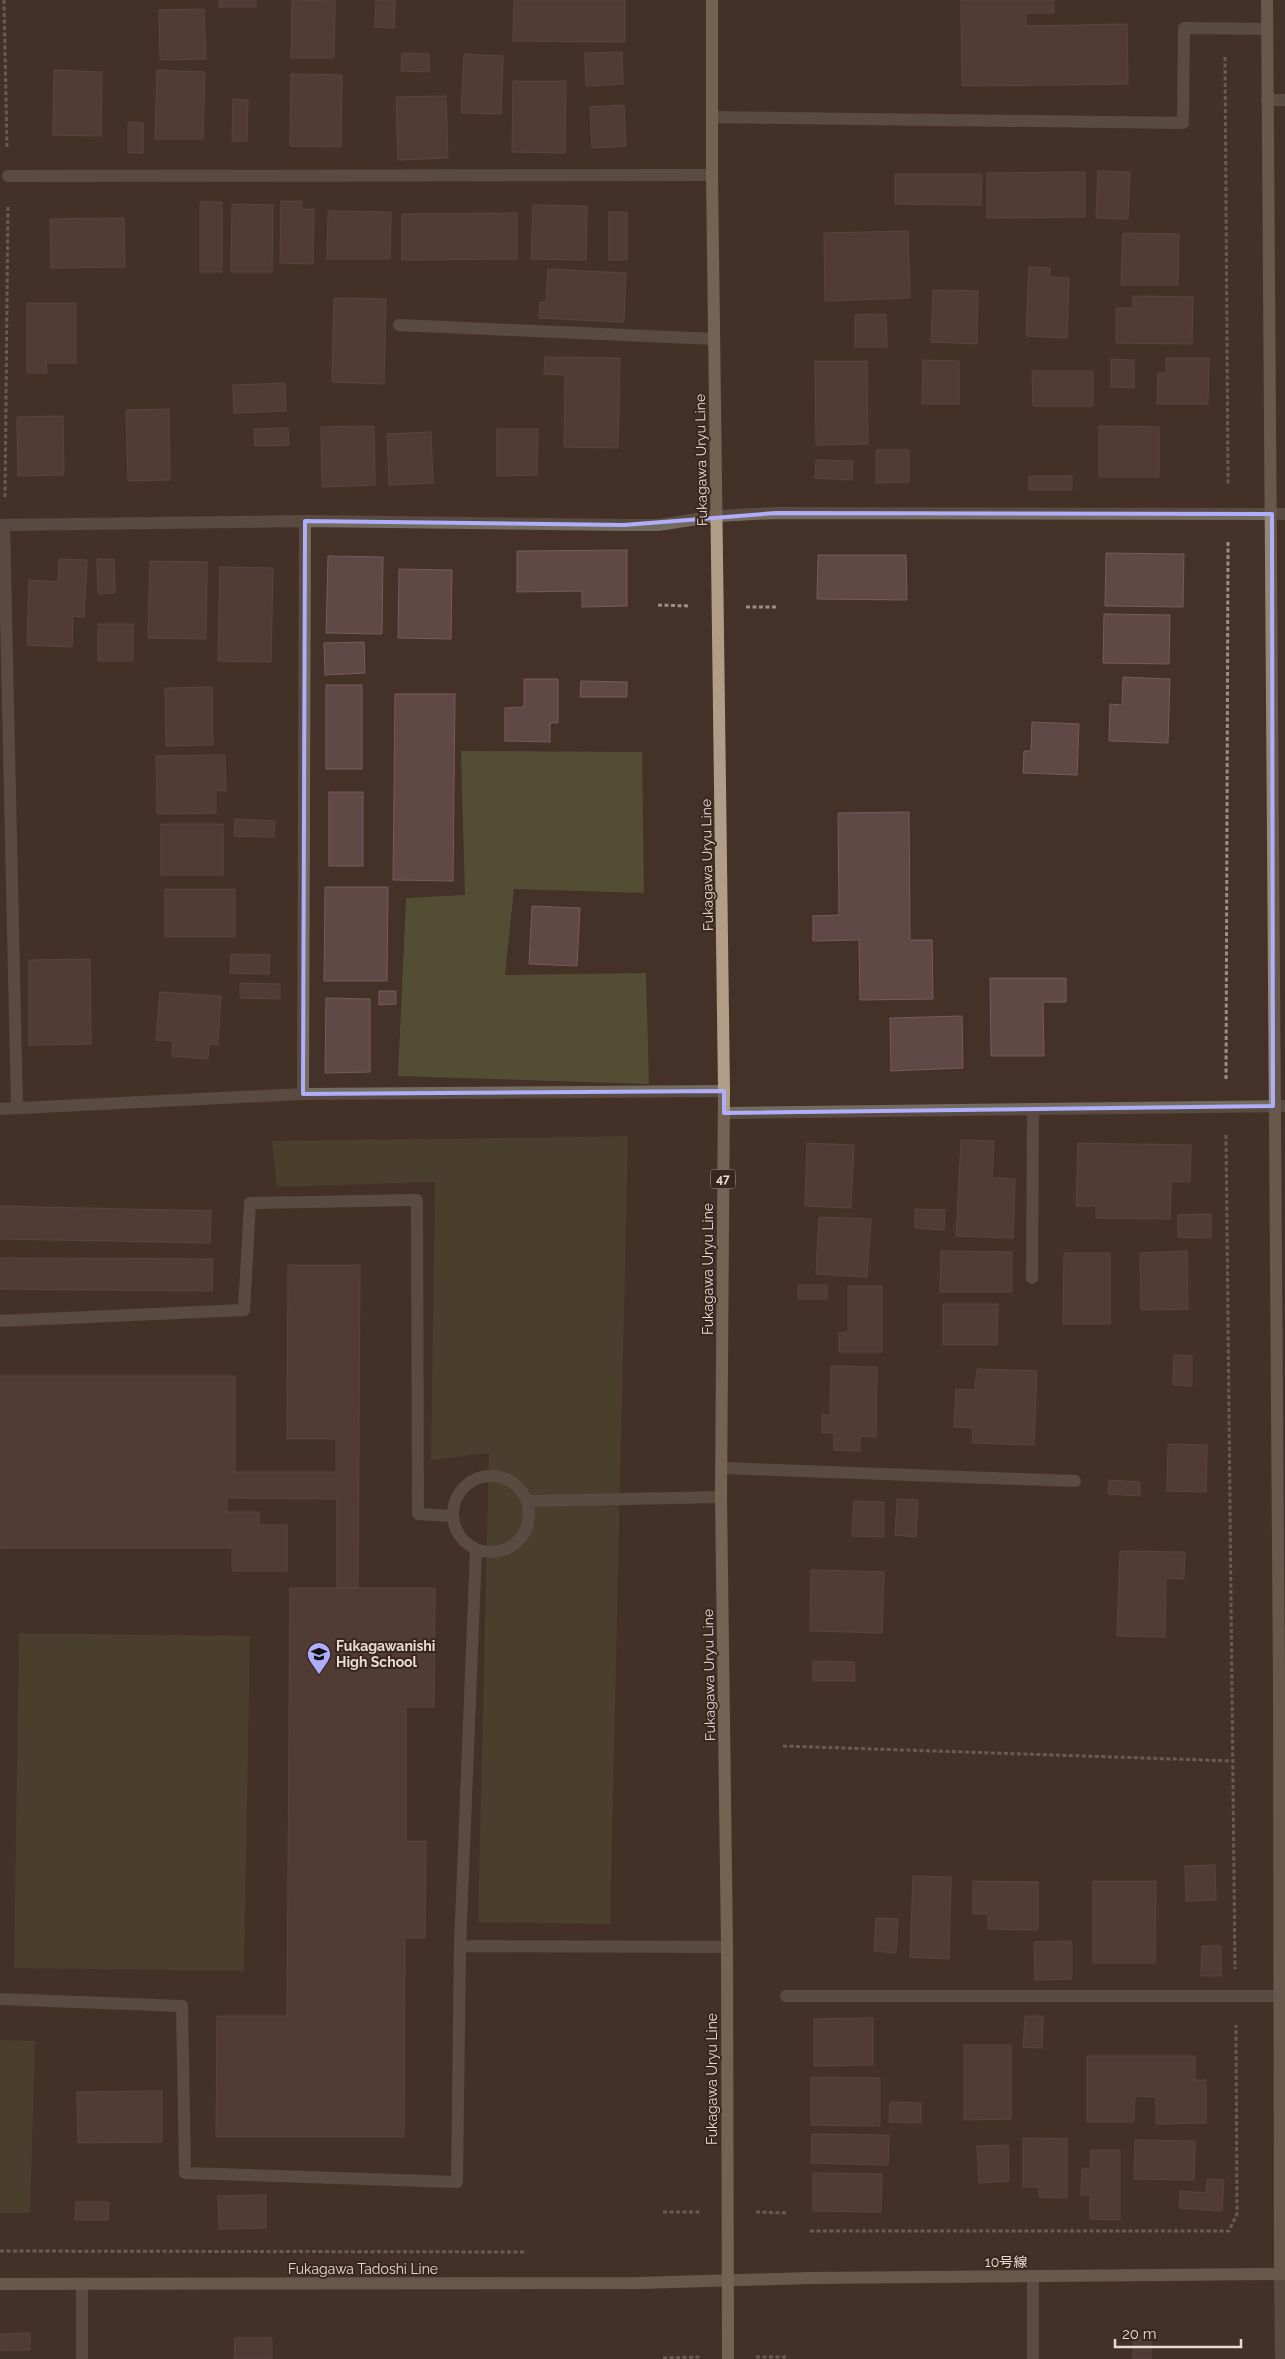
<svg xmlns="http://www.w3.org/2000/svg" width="1285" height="2359" font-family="Raleway,'Noto Sans JP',sans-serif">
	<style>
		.green { fill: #534e33 }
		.building { fill: #5f4846; stroke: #745c5a }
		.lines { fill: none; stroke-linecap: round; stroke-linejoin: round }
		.path { stroke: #9c8d85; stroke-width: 3; stroke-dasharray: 4 2.5; stroke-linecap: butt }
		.lane { stroke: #746b60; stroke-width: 12 }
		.street { stroke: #746b60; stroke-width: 12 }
		.secondary { stroke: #968876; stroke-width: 12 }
		.primary { stroke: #b09e87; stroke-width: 12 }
		.marked { fill: none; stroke: #aeaefa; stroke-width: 4; stroke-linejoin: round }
		.labels { text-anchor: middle; stroke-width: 4; stroke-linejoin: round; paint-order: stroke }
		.shield { fill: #39271e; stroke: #b3a59d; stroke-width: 1 }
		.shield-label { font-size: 12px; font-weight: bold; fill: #e7dbd4 }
		.street-label { font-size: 14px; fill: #e7dbd4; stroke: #39271e }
		.poi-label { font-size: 14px; font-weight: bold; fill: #e7dbd4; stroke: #39271e; text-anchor: start }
	</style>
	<rect width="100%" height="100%" fill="#443128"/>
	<path class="green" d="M 461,751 L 642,752 L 644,893 L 514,889 L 505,975 L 646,973 L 649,1084 L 398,1076 L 406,898 L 465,895 Z
		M 628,1136 L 610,1924 L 478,1922 L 489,1453 L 431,1460 L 435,1182 L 277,1187 L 272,1141 Z
		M 19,1633 L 250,1636 L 244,1971 L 14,1968 Z
		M 0,2040 L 35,2041 L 30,2213 L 0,2213 Z"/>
	<path class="building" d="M 219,0 L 256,0 L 256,7 L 219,7 Z
		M 292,0 L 335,1 L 334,58 L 291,58 Z
		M 376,0 L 395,0 L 394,28 L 375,27 Z
		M 514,0 L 625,0 L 625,42 L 513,41 Z
		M 961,0 L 1054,0 L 1054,13 L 1026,13 L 1026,26 L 1127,24 L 1128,84 L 962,86 Z
		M 204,9 L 206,59 L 160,60 L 159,10 Z
		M 622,52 L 623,84 L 586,86 L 585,53 Z
		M 402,53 L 429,54 L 429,72 L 401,71 Z
		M 464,54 L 503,56 L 501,114 L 461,113 Z
		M 54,70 L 102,72 L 101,136 L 53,135 Z
		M 157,70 L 205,72 L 203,139 L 155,139 Z
		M 291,74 L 342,75 L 341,147 L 290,146 Z
		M 513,81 L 566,81 L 565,153 L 512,152 Z
		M 446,96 L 448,158 L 398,160 L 396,97 Z
		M 233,99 L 248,100 L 247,141 L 232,141 Z
		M 624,105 L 626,146 L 592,148 L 590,107 Z
		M 128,122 L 143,123 L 143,153 L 128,153 Z
		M 1098,171 L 1130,172 L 1128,219 L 1096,218 Z
		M 1085,172 L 1085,217 L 987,218 L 987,173 Z
		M 895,174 L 982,174 L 981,205 L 895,204 Z
		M 281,201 L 302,201 L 302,209 L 314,209 L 313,264 L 280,263 Z
		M 200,202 L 222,202 L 222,272 L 200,272 Z
		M 232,204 L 273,205 L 272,272 L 231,272 Z
		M 533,205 L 587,206 L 586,260 L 531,259 Z
		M 328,211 L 391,212 L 390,259 L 327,259 Z
		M 609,212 L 627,212 L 627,260 L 609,260 Z
		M 517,213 L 517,259 L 402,260 L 402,214 Z
		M 124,218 L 125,267 L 51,268 L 50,219 Z
		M 908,231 L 910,298 L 825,301 L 824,233 Z
		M 1123,233 L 1179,234 L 1178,285 L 1121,285 Z
		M 1029,267 L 1050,268 L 1050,277 L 1069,278 L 1067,338 L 1026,336 Z
		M 548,269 L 626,273 L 624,322 L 539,318 L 540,302 L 546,302 Z
		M 933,290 L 978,291 L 977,344 L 931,342 Z
		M 1133,296 L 1193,297 L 1192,344 L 1116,343 L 1116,308 L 1133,308 Z
		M 334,298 L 386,299 L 384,384 L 332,382 Z
		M 27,303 L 76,303 L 76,363 L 46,363 L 47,373 L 27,373 Z
		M 886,314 L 887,347 L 855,347 L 855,315 Z
		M 545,357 L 620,358 L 618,448 L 564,447 L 565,375 L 544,374 Z
		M 1166,358 L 1209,358 L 1208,404 L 1157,404 L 1158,373 L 1166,373 Z
		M 1111,359 L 1134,360 L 1134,388 L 1111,387 Z
		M 923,360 L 959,361 L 959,404 L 922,404 Z
		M 815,361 L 867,361 L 868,444 L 816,445 Z
		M 1032,371 L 1093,371 L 1093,406 L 1033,406 Z
		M 285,383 L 286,411 L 234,413 L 233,385 Z
		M 169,409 L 170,480 L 128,481 L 126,410 Z
		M 63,416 L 64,475 L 18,476 L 17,417 Z
		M 374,426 L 375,485 L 322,487 L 321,427 Z
		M 1099,426 L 1159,427 L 1159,477 L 1099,477 Z
		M 288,428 L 289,445 L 255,446 L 254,429 Z
		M 497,429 L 538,429 L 537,475 L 497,476 Z
		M 431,432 L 433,483 L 389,485 L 387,434 Z
		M 876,450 L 909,450 L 909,482 L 876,483 Z
		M 816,460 L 853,461 L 852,480 L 815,478 Z
		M 1029,476 L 1072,476 L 1072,490 L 1029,490 Z
		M 627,550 L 627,606 L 582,607 L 582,591 L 517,592 L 517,551 Z
		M 1106,553 L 1184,554 L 1183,607 L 1105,606 Z
		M 818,555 L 906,555 L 907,600 L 817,599 Z
		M 328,556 L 383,557 L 382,634 L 326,633 Z
		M 59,559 L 87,560 L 84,617 L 73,616 L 72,647 L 27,645 L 29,580 L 58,582 Z
		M 97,559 L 114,559 L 115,593 L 98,594 Z
		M 150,561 L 207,562 L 206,639 L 148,638 Z
		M 220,567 L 273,568 L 271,662 L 218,661 Z
		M 399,569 L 452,570 L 451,639 L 398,638 Z
		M 1104,614 L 1170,615 L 1169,664 L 1103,663 Z
		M 98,624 L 133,624 L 133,661 L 98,661 Z
		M 364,642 L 365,673 L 325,675 L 324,643 Z
		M 1123,677 L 1170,679 L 1168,743 L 1109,741 L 1110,704 L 1122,705 Z
		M 524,679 L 558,679 L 558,723 L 550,723 L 550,742 L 505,741 L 505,708 L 524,707 Z
		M 581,681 L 627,682 L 627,697 L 580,697 Z
		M 326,685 L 362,685 L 362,769 L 326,769 Z
		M 212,687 L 213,745 L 166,746 L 165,688 Z
		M 395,694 L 455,694 L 453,881 L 393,880 Z
		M 1032,722 L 1079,724 L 1077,775 L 1023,773 L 1024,751 L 1031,751 Z
		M 225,755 L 226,791 L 216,790 L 216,813 L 157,814 L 156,756 Z
		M 329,792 L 363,792 L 363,866 L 329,866 Z
		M 909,812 L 910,940 L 932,940 L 933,999 L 860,1000 L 859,940 L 813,941 L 813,916 L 839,915 L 838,813 Z
		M 235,819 L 275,821 L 274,837 L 234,836 Z
		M 161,824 L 223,824 L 223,875 L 161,875 Z
		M 325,887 L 388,887 L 387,981 L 324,981 Z
		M 165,889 L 235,889 L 235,937 L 165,937 Z
		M 532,906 L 580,908 L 577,966 L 529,964 Z
		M 231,954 L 270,955 L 269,974 L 230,973 Z
		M 90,959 L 91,1044 L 29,1045 L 29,960 Z
		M 990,978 L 1066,978 L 1066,1002 L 1043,1002 L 1044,1056 L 991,1056 Z
		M 240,983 L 280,984 L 280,999 L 240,998 Z
		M 379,991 L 396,991 L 396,1004 L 379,1005 Z
		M 160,992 L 221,996 L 218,1045 L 209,1044 L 208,1059 L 172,1056 L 173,1041 L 156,1040 Z
		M 326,998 L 370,999 L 370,1072 L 325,1073 Z
		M 962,1016 L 963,1068 L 891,1071 L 890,1018 Z
		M 961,1140 L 994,1141 L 992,1178 L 1015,1179 L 1013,1238 L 956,1236 Z
		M 807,1143 L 854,1145 L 851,1208 L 805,1206 Z
		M 1078,1143 L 1191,1145 L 1190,1182 L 1171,1181 L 1170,1219 L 1096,1218 L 1096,1206 L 1076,1206 Z
		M 0,1206 L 211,1211 L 210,1243 L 0,1239 Z
		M 915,1209 L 945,1210 L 944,1230 L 915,1228 Z
		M 1211,1214 L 1211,1238 L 1178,1237 L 1178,1215 Z
		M 819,1217 L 871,1219 L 867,1277 L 816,1274 Z
		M 941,1251 L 1012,1252 L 1012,1292 L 940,1292 Z
		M 1187,1251 L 1188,1309 L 1141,1310 L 1140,1253 Z
		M 1064,1253 L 1110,1253 L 1110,1324 L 1063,1324 Z
		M 0,1258 L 213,1259 L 212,1291 L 0,1289 Z
		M 288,1265 L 360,1265 L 358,1588 L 337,1588 L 337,1499 L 227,1498 L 227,1512 L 259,1512 L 259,1525 L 287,1525 L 287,1571 L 232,1571 L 232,1548 L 0,1548 L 0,1376 L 235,1376 L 235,1472 L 336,1472 L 336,1439 L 287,1439 Z
		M 798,1285 L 827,1285 L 827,1299 L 798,1299 Z
		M 848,1286 L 882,1286 L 882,1352 L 839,1352 L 839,1333 L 848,1332 Z
		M 943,1304 L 998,1304 L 997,1345 L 943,1345 Z
		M 1174,1355 L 1192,1356 L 1192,1386 L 1173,1385 Z
		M 831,1366 L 877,1367 L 876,1437 L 860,1436 L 860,1451 L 834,1450 L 834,1433 L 822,1433 L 822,1414 L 830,1415 Z
		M 977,1369 L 1037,1371 L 1034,1445 L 972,1443 L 973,1428 L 954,1427 L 956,1389 L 975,1390 Z
		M 1168,1444 L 1207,1445 L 1206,1492 L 1167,1491 Z
		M 1109,1480 L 1140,1482 L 1140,1496 L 1108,1494 Z
		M 897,1499 L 918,1500 L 916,1537 L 895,1535 Z
		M 854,1501 L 884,1502 L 884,1537 L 852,1536 Z
		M 1120,1551 L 1185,1552 L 1184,1579 L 1166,1578 L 1165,1637 L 1117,1636 Z
		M 811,1570 L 884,1572 L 882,1633 L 810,1631 Z
		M 290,1588 L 435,1588 L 434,1707 L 406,1707 L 406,1841 L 426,1841 L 425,1938 L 405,1938 L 404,2137 L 216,2137 L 217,2016 L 287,2016 Z
		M 813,1661 L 854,1662 L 855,1681 L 813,1681 Z
		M 1215,1865 L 1216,1900 L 1186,1901 L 1185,1866 Z
		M 913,1876 L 951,1877 L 949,1959 L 910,1957 Z
		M 973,1881 L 1038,1882 L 1038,1930 L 988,1929 L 988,1914 L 973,1914 Z
		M 1093,1881 L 1156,1881 L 1155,1963 L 1093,1963 Z
		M 876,1918 L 898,1919 L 896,1953 L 874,1951 Z
		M 1072,1941 L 1072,1979 L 1035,1980 L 1034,1942 Z
		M 1202,1946 L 1221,1946 L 1221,1976 L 1201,1976 Z
		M 1025,2016 L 1043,2016 L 1042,2048 L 1023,2047 Z
		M 873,2018 L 873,2065 L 814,2066 L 814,2019 Z
		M 964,2045 L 1011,2045 L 1011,2119 L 964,2120 Z
		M 1087,2056 L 1195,2056 L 1195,2080 L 1206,2080 L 1206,2123 L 1156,2124 L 1156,2097 L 1135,2096 L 1134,2122 L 1087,2122 Z
		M 811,2077 L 880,2078 L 880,2126 L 811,2125 Z
		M 162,2091 L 162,2142 L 78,2143 L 77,2092 Z
		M 890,2102 L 921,2103 L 921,2123 L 889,2122 Z
		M 812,2134 L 889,2135 L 888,2165 L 811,2163 Z
		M 1023,2138 L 1067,2139 L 1067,2198 L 1039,2197 L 1039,2187 L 1023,2187 Z
		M 1135,2140 L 1195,2141 L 1194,2180 L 1134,2179 Z
		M 1008,2145 L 1009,2181 L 979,2183 L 977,2146 Z
		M 1091,2150 L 1120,2150 L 1120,2220 L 1090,2219 L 1090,2195 L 1081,2195 L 1082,2168 L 1090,2169 Z
		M 813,2173 L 882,2174 L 881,2212 L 813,2211 Z
		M 1207,2179 L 1224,2180 L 1222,2211 L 1179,2208 L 1180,2191 L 1206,2193 Z
		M 266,2195 L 266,2228 L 219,2229 L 218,2196 Z
		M 76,2202 L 109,2202 L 108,2220 L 75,2220 Z
		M 30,2333 L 30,2350 L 0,2350 L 0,2334 Z
		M 1134,2337 L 1151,2337 L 1151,2359 L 1133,2359 Z
		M 235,2338 L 272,2338 L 272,2359 L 234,2359 Z"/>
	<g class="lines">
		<path class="path" d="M 4,0 L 7,147
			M 1225,57 L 1228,486
			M 5,497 L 8,205
			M 658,605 L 689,606
			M 746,607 L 776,607
			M 1226,1079 L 1228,542
			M 1226,1135 L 1235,1969
			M 783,1746 L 1234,1761
			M 663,2212 L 700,2212
			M 756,2212 L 787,2213
			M 810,2231 L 1229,2231 L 1237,2214 L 1236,2025
			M 0,2251 L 527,2252
			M 756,2357 L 788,2357
			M 663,2358 L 700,2357"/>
		<path class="lane" d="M 712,117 L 1183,123 L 1184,28 L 1267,29
			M 399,325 L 714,339
			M 1032,1278 L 1033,1109
			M 0,1321 L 244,1310 L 250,1203 L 417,1200 L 418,1514 L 452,1516
			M 722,1468 L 1075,1481
			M453 1514a38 38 0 1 1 76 0a38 38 0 1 1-76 0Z
			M 527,1501 L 721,1497
			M 476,1550 L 460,1946 L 727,1947
			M 0,1999 L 182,2006 L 185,2173 L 457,2182 L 460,1946
			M 82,2285 L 82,2359"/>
		<path class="street" d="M 1267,100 L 1285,100
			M 8,176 L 712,175
			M 0,525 L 305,521 L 624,525 L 658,525 L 717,516 L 776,513 L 1285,514
			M 4,525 L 17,1108
			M 303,1094 L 305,521
			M 0,1109 L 303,1094 L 724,1091
			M 724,1113 L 1285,1106
			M 786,1996 L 1278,1996
			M 1280,2274 L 1281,2359
			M 1033,2277 L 1033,2359"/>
		<path class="secondary" d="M 1267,0 L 1279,1685 L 1280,2274
			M 0,2284 L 639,2283 L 809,2278 L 1285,2274"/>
		<path class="primary" d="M 712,0 L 712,175 L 724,1091 L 721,1497 L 727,1947 L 728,2359"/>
	</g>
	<path d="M0 0H1285V2359H0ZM 776,513 L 1272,514 L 1273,1106 L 724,1113 L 724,1091 L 303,1094 L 305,521 L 624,525 Z" fill="#443128" fill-opacity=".55" fill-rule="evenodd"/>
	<path class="marked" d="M 776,513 L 1272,514 L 1273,1106 L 724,1113 L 724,1091 L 303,1094 L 305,521 L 624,525 Z"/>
	<defs>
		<g id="school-pin" transform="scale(1.25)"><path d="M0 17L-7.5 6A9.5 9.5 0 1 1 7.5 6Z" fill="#aeaefa" stroke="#39271e"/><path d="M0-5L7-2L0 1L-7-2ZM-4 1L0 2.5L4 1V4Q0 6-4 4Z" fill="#111"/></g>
	</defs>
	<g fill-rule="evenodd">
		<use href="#school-pin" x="319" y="1654"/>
	</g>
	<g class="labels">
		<rect class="shield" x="710.5" y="1169.5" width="25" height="19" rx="4"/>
		<g class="shield-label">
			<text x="723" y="1183">47</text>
		</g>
		<g class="street-label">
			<text transform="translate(701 460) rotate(-91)" y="5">Fukagawa Uryu Line</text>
			<text transform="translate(707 865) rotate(-91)" y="5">Fukagawa Uryu Line</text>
			<text transform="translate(708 1269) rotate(-90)" y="5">Fukagawa Uryu Line</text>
			<text transform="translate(709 1675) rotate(-91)" y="5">Fukagawa Uryu Line</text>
			<text transform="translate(712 2079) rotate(-90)" y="5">Fukagawa Uryu Line</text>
			<text x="1006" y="2267">10号線</text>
			<text x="363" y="2274">Fukagawa Tadoshi Line</text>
		</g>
		<g class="poi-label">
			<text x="336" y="1651">Fukagawanishi<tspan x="336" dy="16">High School</tspan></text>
		</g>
	</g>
	<path d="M1115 2339v8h126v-8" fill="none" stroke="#e7dbd4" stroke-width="2.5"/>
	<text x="1122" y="2339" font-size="15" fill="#e7dbd4" stroke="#39271e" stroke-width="4" paint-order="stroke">20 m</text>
</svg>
